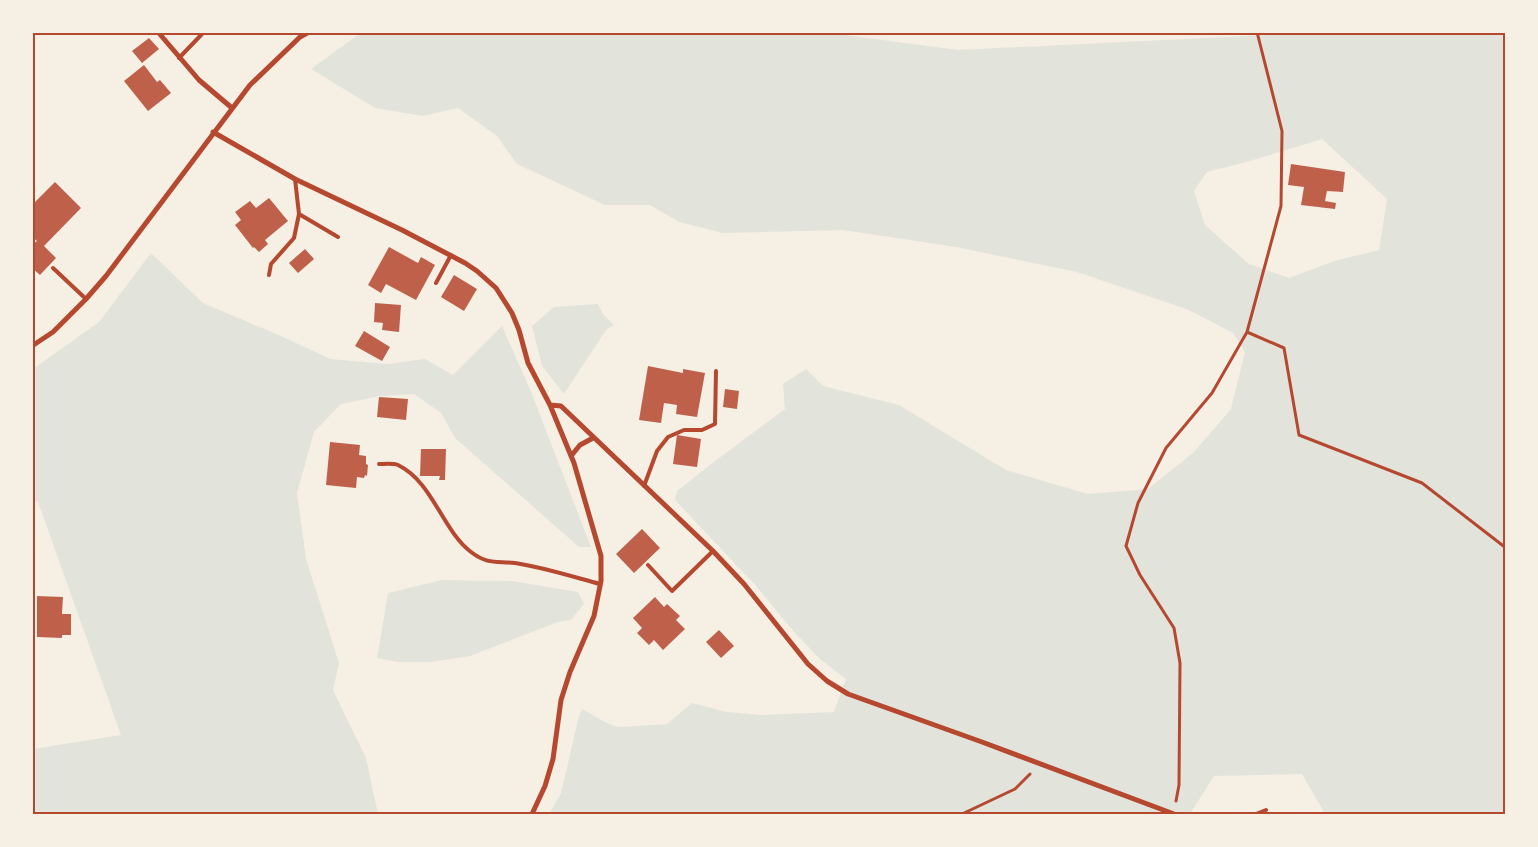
<svg xmlns="http://www.w3.org/2000/svg" width="1538" height="847" font-family="Spectral,serif">
	<style>
		.green { fill: #e2e4dc; fill-rule: evenodd }
		.building { fill: #bf614a }
		.lines { fill: none; stroke-linecap: round; stroke-linejoin: round }
		.path { stroke: #b5482f; stroke-width: 3 }
		.service { stroke: #b5482f; stroke-width: 4 }
		.minor { stroke: #b5482f; stroke-width: 5 }
		.neatline { fill: none; stroke: #b5482f; stroke-width: 2 }
	</style>
	<rect width="100%" height="100%" fill="#f6efe4"/>
	<path class="green" d="M 362,32 L 822,32 L 958,50 L 1308,33 L 1505,33 L 1505,814 L 1325,814 L 1302,774 L 1214,776 L 1190,814 L 549,814 L 561,793 L 578,720 L 582,709 L 605,722 L 617,727 L 667,724 L 692,703 L 727,712 L 761,715 L 834,712 L 846,679 L 820,659 L 795,633 L 756,586 L 675,500 L 677,491 L 715,461 L 785,409 L 783,384 L 806,369 L 823,386 L 899,405 L 1006,470 L 1088,494 L 1148,489 L 1194,452 L 1231,409 L 1245,352 L 1233,333 L 1189,310 L 1077,272 L 956,247 L 843,230 L 723,233 L 679,222 L 650,205 L 605,205 L 517,164 L 497,136 L 458,108 L 423,116 L 375,108 L 311,69 ZM 1322,139 L 1387,199 L 1379,250 L 1334,261 L 1289,278 L 1249,264 L 1205,225 L 1194,191 L 1207,172 L 1250,161 Z
		M 151,253 L 203,303 L 281,336 L 330,359 L 387,364 L 425,359 L 453,375 L 502,326 L 532,394 L 591,547 L 579,547 L 455,438 L 441,413 L 414,394 L 380,396 L 341,404 L 314,432 L 297,493 L 306,559 L 339,663 L 333,690 L 366,758 L 378,814 L 33,814 L 33,749 L 121,735 L 38,502 L 33,500 L 33,369 L 99,322 Z
		M 598,304 L 603,314 L 614,325 L 606,330 L 564,394 L 542,366 L 532,326 L 554,307 Z
		M 442,580 L 512,581 L 578,592 L 584,604 L 571,620 L 558,622 L 470,656 L 431,662 L 397,662 L 377,658 L 388,593 Z"/>
	<path class="building" d="M 149,38 L 159,49 L 142,63 L 132,51 Z
		M 144,65 L 157,82 L 160,80 L 171,93 L 148,111 L 124,81 Z
		M 1291,164 L 1345,172 L 1343,192 L 1327,191 L 1325,201 L 1336,203 L 1335,209 L 1301,205 L 1304,187 L 1288,185 Z
		M 55,182 L 81,208 L 44,246 L 56,258 L 40,275 L 32,268 L 32,245 L 37,241 L 32,237 L 32,205 Z
		M 269,198 L 288,221 L 265,240 L 268,244 L 259,252 L 254,247 L 253,248 L 235,225 L 241,220 L 235,212 L 250,201 L 256,208 Z
		M 389,247 L 418,263 L 421,257 L 435,265 L 416,300 L 386,284 L 381,293 L 368,285 Z
		M 305,249 L 314,259 L 298,273 L 289,263 Z
		M 454,275 L 477,289 L 464,311 L 441,297 Z
		M 375,303 L 401,305 L 399,332 L 382,330 L 383,323 L 374,322 Z
		M 364,331 L 390,347 L 382,361 L 355,346 Z
		M 648,366 L 683,373 L 683,369 L 705,373 L 697,417 L 676,414 L 677,405 L 664,403 L 661,423 L 639,420 Z
		M 725,389 L 739,391 L 737,409 L 723,407 Z
		M 379,397 L 408,399 L 406,420 L 377,417 Z
		M 677,435 L 701,439 L 697,467 L 673,464 Z
		M 330,442 L 360,445 L 359,455 L 366,456 L 366,464 L 368,465 L 367,476 L 365,475 L 364,478 L 357,477 L 356,488 L 326,485 Z
		M 421,449 L 446,449 L 445,480 L 439,480 L 440,476 L 420,476 Z
		M 642,529 L 660,548 L 634,573 L 616,554 Z
		M 37,596 L 63,597 L 62,614 L 71,614 L 71,635 L 62,635 L 62,638 L 37,637 Z
		M 655,597 L 664,607 L 667,604 L 680,616 L 676,620 L 685,629 L 663,650 L 654,640 L 649,645 L 637,633 L 642,628 L 633,618 Z
		M 719,630 L 734,646 L 721,658 L 706,642 Z"/>
	<g class="lines">
		<path class="path" d="M 1247,332 L 1284,348 L 1299,435 L 1422,483 L 1506,548
			M 1176,801 L 1179,785 L 1180,663 L 1174,628 L 1140,575 L 1126,546 L 1138,503 L 1166,448 L 1212,393 L 1247,332 L 1281,206 L 1282,131 L 1257,32
			M 962,814 L 1015,789 L 1030,774"/>
		<path class="service" d="M 179,58 L 202,34
			M 299,214 L 338,237
			M 53,268 L 86,299
			M 269,275 L 271,264 L 294,238 L 299,214 L 295,179
			M 436,283 L 451,255
			M 379,464 C 385,464 393,463 398,465 C 433,482 442,530 471,552 C 488,565 496,561 515,563 C 542,567 574,577 600,584
			M 644,486 L 657,451 L 668,437 L 684,430 L 702,430 L 715,424 L 716,371
			M 648,565 L 672,591 L 713,551
			M 1256,814 L 1266,810"/>
		<path class="minor" d="M 158,32 L 199,80 L 232,108
			M 213,132 L 295,179 L 402,230 L 465,263 L 477,271 L 496,288 L 512,313 L 519,330 L 528,363 L 550,405 L 574,463 L 601,556 L 601,581 L 594,616 L 570,672 L 561,700 L 553,759 L 545,786 L 532,814
			M 32,346 L 53,332 L 86,299 L 106,276 L 250,85 L 300,37 L 309,32
			M 550,405 L 561,406 L 713,551 L 744,584 L 808,664 L 827,681 L 848,694 L 982,742 L 1174,814
			M 571,456 L 580,445 L 593,438"/>
	</g>
	<rect width="1538" height="847" fill="none" stroke="#f6efe4" stroke-width="68"/>
	<rect x="34" y="34" width="1470" height="779" class="neatline"/>
</svg>
